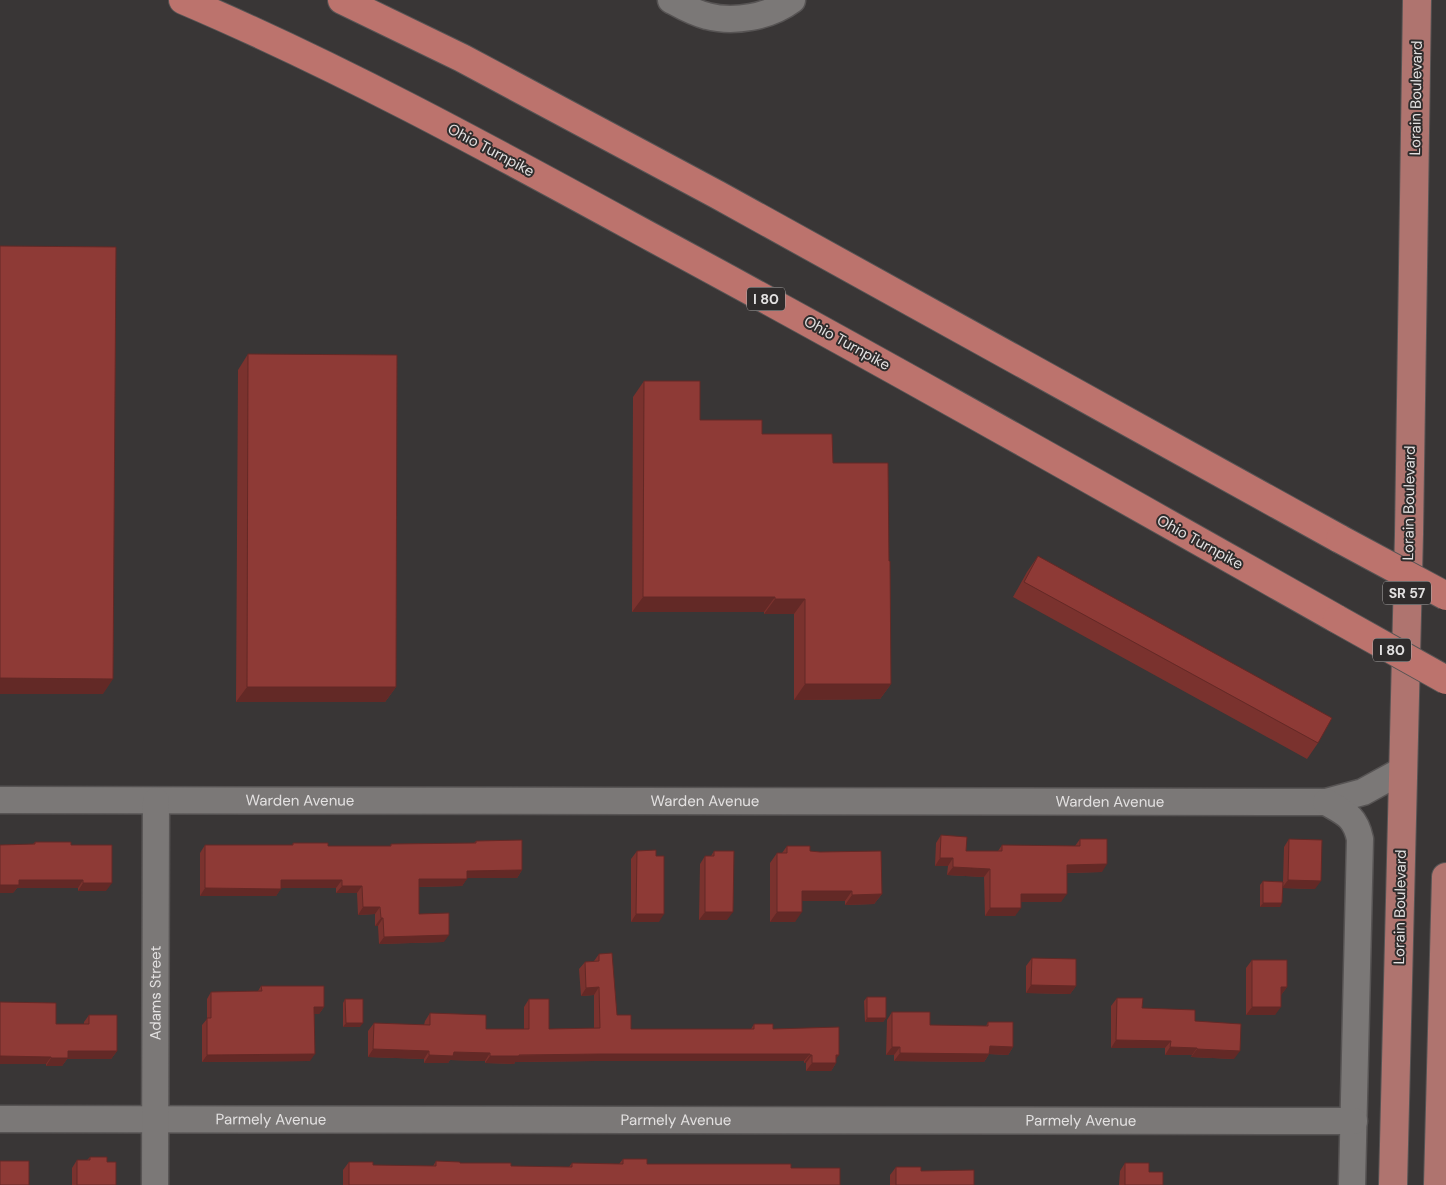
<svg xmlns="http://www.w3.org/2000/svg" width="1446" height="1185" font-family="'DM Sans',sans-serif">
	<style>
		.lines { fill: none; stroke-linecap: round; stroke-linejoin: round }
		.minor-casing { stroke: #575454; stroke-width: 29 }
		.trunk-casing { stroke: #575454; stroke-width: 30 }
		.motorway-casing { stroke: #575454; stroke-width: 30 }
		.minor { stroke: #7b7877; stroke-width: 26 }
		.trunk { stroke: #af746f; stroke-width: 28 }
		.motorway { stroke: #bc736d; stroke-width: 28 }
		.motorway-bridge-casing { stroke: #575454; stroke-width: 30; stroke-linecap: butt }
		.motorway-bridge { stroke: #bc736d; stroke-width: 28 }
		.wall { fill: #7a322e }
		.shaded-wall { fill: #632926 }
		.building { fill: #8e3a36; stroke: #632926 }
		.labels { text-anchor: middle; stroke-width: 4; stroke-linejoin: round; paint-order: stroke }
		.shield { fill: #2f2c2c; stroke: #adabab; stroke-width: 1 }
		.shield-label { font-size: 14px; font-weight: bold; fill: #e3e1e1 }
		.street-label { font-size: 15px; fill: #e3e1e1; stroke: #2f2c2c }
	</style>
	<rect width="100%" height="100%" fill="#393636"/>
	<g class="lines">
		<g class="minor-casing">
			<g id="minor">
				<path d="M 671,0 C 682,6 694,13 707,16 C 734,23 769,17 792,0"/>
				<path id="s1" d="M 0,800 L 1326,802 L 1363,792 L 1403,770"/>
				<path d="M 1326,802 C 1345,813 1355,816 1360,839 L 1352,1185"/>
				<path id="s2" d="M 0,1119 L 1354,1121"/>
				<path id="s3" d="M 155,1185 L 156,801"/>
			</g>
		</g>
		<g class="trunk-casing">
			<path id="trunk" d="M 1393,1185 L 1409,534 L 1417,0
				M 1438,1185 L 1446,877"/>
		</g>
		<g class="motorway-casing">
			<path id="motorway" d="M 183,0 C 345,69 499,154 653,238 C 883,362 1110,491 1337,619
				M 342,0 L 462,58 L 718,195 L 1340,539"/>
		</g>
		<use href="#minor" class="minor"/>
		<use href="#trunk" class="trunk"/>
		<use href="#motorway" class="motorway"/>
		<g class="motorway-bridge-casing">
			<path id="motorway-bridge" d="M 1340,539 L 1446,596
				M 1337,619 L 1446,680"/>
		</g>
		<use href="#motorway-bridge" class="motorway-bridge"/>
	</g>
	<path class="wall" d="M 248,354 L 396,687 L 385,702 L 236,702 L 238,370 Z
		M 644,381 L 700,420 L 833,463 L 889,561 L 891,684 L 880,699 L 794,700 L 794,614 L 764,614 L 764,612 L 632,612 L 633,397 Z
		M 1038,556 L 1318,743 L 1307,759 L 1013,597 L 1027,572 Z
		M 941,835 L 966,851 L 998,851 L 1002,845 L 1075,846 L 1080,839 L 1102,872 L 1067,873 L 1061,902 L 1021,902 L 1015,916 L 985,916 L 984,877 L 947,875 L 948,866 L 935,866 L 936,843 Z
		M 1289,839 L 1315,889 L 1283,888 L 1280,907 L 1260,907 L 1260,885 L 1263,881 L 1283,882 L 1284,847 Z
		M 476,841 L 522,870 L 517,878 L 467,878 L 462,886 L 419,887 L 419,914 L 444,942 L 379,944 L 378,926 L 375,926 L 375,914 L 358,915 L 357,893 L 336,893 L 336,888 L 281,888 L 276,896 L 200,896 L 200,853 L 205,845 L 292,845 L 293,843 L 328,846 L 390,846 L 391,844 L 474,843 Z
		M 35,842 L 71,845 L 106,891 L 78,891 L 78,888 L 17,888 L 13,893 L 33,844 Z
		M 787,846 L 810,851 L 882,894 L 874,904 L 845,905 L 845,901 L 802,901 L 795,922 L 770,922 L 770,863 L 777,853 L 782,853 Z
		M 637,851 L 659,922 L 631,922 L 631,859 Z
		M 714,851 L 727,920 L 699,920 L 700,864 L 705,856 L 711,856 Z
		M 599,954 L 617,1015 L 631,1029 L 751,1029 L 754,1024 L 773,1029 L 836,1059 L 836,1063 L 831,1071 L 806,1071 L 806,1063 L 804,1063 L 804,1061 L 595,1061 L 515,1062 L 514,1064 L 485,1063 L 485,1061 L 450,1060 L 448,1063 L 424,1063 L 424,1059 L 368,1057 L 368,1031 L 374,1023 L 424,1025 L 425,1021 L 430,1013 L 486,1029 L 524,1029 L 524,1007 L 529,999 L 549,1029 L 594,1028 L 594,995 L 581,996 L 579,969 L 585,962 L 594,961 Z
		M 1032,958 L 1076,986 L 1070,994 L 1026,993 L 1026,966 Z
		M 1252,960 L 1287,987 L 1281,995 L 1275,1015 L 1246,1015 L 1246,968 Z
		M 261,986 L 324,1007 L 319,1014 L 314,1014 L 310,1061 L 202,1062 L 202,1025 L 207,1019 L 207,999 L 211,992 L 258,991 Z
		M 867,997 L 886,1018 L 883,1022 L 865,1022 L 864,1001 Z
		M 1117,998 L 1142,1008 L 1195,1021 L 1234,1059 L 1191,1057 L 1192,1055 L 1165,1055 L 1165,1048 L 1111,1048 L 1111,1006 Z
		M 345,999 L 360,1027 L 343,1027 L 343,1003 Z
		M 0,1002 L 56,1024 L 84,1024 L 84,1022 L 89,1015 L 117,1051 L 111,1059 L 67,1059 L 62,1066 L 46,1066 L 46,1064 L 0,1064 Z
		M 892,1012 L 930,1025 L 986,1026 L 988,1022 L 1013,1047 L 1008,1055 L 989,1054 L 984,1062 L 894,1061 L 894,1055 L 886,1055 L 887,1020 Z
		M 90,1157 L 116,1185 L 72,1185 L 72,1168 L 77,1160 L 87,1160 Z
		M 623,1159 L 647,1164 L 791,1168 L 840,1185 L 343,1185 L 343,1170 L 349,1162 L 373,1165 L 433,1166 L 436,1161 L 460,1163 L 511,1166 L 569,1167 L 572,1163 L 619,1164 Z
		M 1125,1163 L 1149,1172 L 1163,1185 L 1119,1185 L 1120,1171 Z
		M 896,1167 L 921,1171 L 974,1185 L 890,1185 L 890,1175 Z"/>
	<path class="shaded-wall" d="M 643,597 L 775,597 L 764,612 L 632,612 Z
		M 775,599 L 805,599 L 794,614 L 764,614 Z
		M 0,678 L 113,679 L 103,694 L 0,694 Z
		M 805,684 L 891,684 L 880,699 L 794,700 Z
		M 247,687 L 396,687 L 385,702 L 236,702 Z
		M 940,858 L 953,858 L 948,866 L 935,866 Z
		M 1107,864 L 1102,872 L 1061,873 L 1067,865 Z
		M 953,867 L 990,869 L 984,877 L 947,875 Z
		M 522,870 L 517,878 L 462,878 L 467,871 Z
		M 419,879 L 467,879 L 462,886 L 414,887 Z
		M 19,880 L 83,880 L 78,888 L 17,888 L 13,893 L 0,893 L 0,885 Z
		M 281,880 L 342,880 L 336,888 L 276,888 Z
		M 1288,880 L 1321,881 L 1315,889 L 1282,888 Z
		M 83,883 L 112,883 L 106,891 L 78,891 Z
		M 342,886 L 362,886 L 357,893 L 336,893 Z
		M 205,888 L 281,889 L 276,896 L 200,896 Z
		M 802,891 L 852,891 L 845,901 L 795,901 Z
		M 882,894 L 874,904 L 845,905 L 852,895 Z
		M 1021,894 L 1067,894 L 1061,902 L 1015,902 Z
		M 1263,903 L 1282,903 L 1280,907 L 1260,907 Z
		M 363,907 L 380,907 L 375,914 L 358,915 Z
		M 990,908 L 1021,908 L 1015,916 L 985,916 Z
		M 705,912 L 733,912 L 727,920 L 699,920 Z
		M 777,912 L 802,912 L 795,922 L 770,922 Z
		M 636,914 L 664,914 L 659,922 L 631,922 Z
		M 381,918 L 383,918 L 378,926 L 375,926 Z
		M 449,935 L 444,942 L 379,944 L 384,937 Z
		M 1031,985 L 1076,986 L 1070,994 L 1026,993 Z
		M 599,987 L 594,995 L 581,996 L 586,988 Z
		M 1281,987 L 1287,987 L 1281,995 L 1275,995 Z
		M 314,1007 L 324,1007 L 319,1014 L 309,1014 Z
		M 1252,1007 L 1281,1007 L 1275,1015 L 1246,1015 Z
		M 867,1018 L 886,1018 L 883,1022 L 865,1022 Z
		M 346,1023 L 363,1023 L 360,1027 L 343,1027 Z
		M 1116,1040 L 1171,1041 L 1165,1048 L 1111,1048 Z
		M 990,1046 L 1013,1047 L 1008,1055 L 989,1054 L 984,1062 L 894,1061 L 900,1053 Z
		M 892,1047 L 900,1047 L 894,1055 L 886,1055 Z
		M 1170,1047 L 1197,1048 L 1192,1055 L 1165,1055 Z
		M 373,1049 L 429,1051 L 424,1059 L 368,1057 Z
		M 1197,1049 L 1240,1051 L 1234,1059 L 1191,1057 Z
		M 68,1051 L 117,1051 L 111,1059 L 67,1059 L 62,1066 L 46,1066 L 51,1058 Z
		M 454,1052 L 490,1053 L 485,1061 L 450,1060 L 448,1063 L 424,1063 L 429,1055 Z
		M 315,1054 L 310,1061 L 202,1062 L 207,1055 Z
		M 600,1054 L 810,1054 L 804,1061 L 595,1061 L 515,1062 L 514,1064 L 485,1063 L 490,1056 Z
		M 810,1055 L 812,1055 L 806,1063 L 804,1063 Z
		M 836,1055 L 839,1055 L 833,1063 L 836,1063 L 831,1071 L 806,1071 L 812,1063 Z
		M 0,1056 L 51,1057 L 46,1064 L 0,1064 Z"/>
	<path class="building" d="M 0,246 L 116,247 L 113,679 L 0,678 Z
		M 248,354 L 397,355 L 396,687 L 247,687 Z
		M 644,381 L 700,381 L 700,420 L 762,420 L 762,434 L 832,434 L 833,463 L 888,463 L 889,561 L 890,561 L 891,684 L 805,684 L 805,599 L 775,599 L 775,597 L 643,597 Z
		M 1038,556 L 1332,718 L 1318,743 L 1024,582 Z
		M 941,835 L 967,837 L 966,851 L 1002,851 L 1002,845 L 1080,846 L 1080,839 L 1107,839 L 1107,864 L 1067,865 L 1067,894 L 1021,894 L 1021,908 L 990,908 L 990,869 L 953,867 L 953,858 L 940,858 Z
		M 1289,839 L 1322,840 L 1321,881 L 1288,880 Z
		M 522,840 L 522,870 L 467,871 L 467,879 L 419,879 L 419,914 L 449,913 L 449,935 L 384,937 L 383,918 L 381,918 L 380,907 L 363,907 L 362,886 L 342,886 L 342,880 L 281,880 L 281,889 L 205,888 L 205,845 L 293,845 L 293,843 L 328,843 L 328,846 L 391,846 L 391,844 L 476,843 L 476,841 Z
		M 35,842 L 71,842 L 71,845 L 112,845 L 112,883 L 83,883 L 83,880 L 19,880 L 19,885 L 0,885 L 0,845 L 35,844 Z
		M 787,846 L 810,846 L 810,851 L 820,852 L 881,851 L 882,894 L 852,895 L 852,891 L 802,891 L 802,912 L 777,912 L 777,853 L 787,853 Z
		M 656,850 L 656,856 L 664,856 L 664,914 L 636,914 L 637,851 Z
		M 714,851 L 734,851 L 733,912 L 705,912 L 705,856 L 714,856 Z
		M 1263,881 L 1283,882 L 1282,903 L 1263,903 Z
		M 612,953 L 617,1015 L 631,1015 L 631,1029 L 754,1029 L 754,1024 L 773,1024 L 773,1029 L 839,1027 L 839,1055 L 836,1055 L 836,1063 L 812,1063 L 812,1055 L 810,1055 L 810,1054 L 600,1054 L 519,1055 L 519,1056 L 490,1056 L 490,1053 L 454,1052 L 453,1056 L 429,1055 L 429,1051 L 373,1049 L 374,1023 L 430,1025 L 430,1013 L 486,1015 L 486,1029 L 529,1029 L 529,999 L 549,999 L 549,1029 L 600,1028 L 599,987 L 586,988 L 585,962 L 599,961 L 599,954 Z
		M 1032,958 L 1076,959 L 1076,986 L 1031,985 Z
		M 1252,960 L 1287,960 L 1287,987 L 1281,987 L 1281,1007 L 1252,1007 Z
		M 261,986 L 324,986 L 324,1007 L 314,1007 L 315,1054 L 207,1055 L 207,1018 L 211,1018 L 211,992 L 262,991 Z
		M 867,997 L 886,997 L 886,1018 L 867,1018 Z
		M 1117,998 L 1143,998 L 1142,1008 L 1195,1010 L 1195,1021 L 1241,1024 L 1240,1051 L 1197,1049 L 1197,1048 L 1170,1047 L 1171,1041 L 1116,1040 Z
		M 345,999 L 363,999 L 363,1023 L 346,1023 Z
		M 0,1002 L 56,1003 L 56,1024 L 89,1024 L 89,1015 L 117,1015 L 117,1051 L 68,1051 L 68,1058 L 51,1058 L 51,1057 L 0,1056 Z
		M 892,1012 L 930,1012 L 930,1025 L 988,1026 L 988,1022 L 1013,1022 L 1013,1047 L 990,1046 L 989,1054 L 900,1053 L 900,1047 L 892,1047 Z
		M 90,1157 L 107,1157 L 107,1162 L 116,1162 L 116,1185 L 77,1185 L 77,1160 L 90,1160 Z
		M 623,1159 L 647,1159 L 647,1164 L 791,1164 L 791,1168 L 840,1168 L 840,1185 L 349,1185 L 349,1162 L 373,1162 L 373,1165 L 436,1166 L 436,1161 L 460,1162 L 460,1163 L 511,1163 L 511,1166 L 572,1167 L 572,1163 L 623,1164 Z
		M 0,1161 L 29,1161 L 29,1185 L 0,1185 Z
		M 1125,1163 L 1149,1163 L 1149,1172 L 1163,1172 L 1163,1185 L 1125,1185 Z
		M 896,1167 L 921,1167 L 921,1171 L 974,1170 L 974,1185 L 896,1185 Z"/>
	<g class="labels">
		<g class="shield">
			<rect x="747" y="287.5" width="38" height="23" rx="4"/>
			<rect x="1383" y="581.5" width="48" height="23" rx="4"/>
			<rect x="1373" y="638.5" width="38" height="23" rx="4"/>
		</g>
		<g class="shield-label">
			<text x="766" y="304">I 80</text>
			<text x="1407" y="598">SR 57</text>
			<text x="1392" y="655">I 80</text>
		</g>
		<g class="street-label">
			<text transform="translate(1416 98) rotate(-89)" y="5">Lorain Boulevard</text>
			<text transform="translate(491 150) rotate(28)" y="5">Ohio Turnpike</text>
			<text transform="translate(847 343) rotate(29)" y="5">Ohio Turnpike</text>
			<text transform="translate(1409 503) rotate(-89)" y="5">Lorain Boulevard</text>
			<text transform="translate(1200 542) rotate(29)" y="5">Ohio Turnpike</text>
			<text dy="5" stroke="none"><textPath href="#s1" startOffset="300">Warden Avenue</textPath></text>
			<text dy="5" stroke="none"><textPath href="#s1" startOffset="705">Warden Avenue</textPath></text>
			<text dy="5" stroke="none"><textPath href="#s1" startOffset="1110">Warden Avenue</textPath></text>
			<text transform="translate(1400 907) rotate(-89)" y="5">Lorain Boulevard</text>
			<text dy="5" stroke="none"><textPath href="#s3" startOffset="192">Adams Street</textPath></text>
			<text dy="5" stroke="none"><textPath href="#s2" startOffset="271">Parmely Avenue</textPath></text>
			<text dy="5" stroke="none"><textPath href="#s2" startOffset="676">Parmely Avenue</textPath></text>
			<text dy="5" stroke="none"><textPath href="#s2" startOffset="1081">Parmely Avenue</textPath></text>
		</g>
	</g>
</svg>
